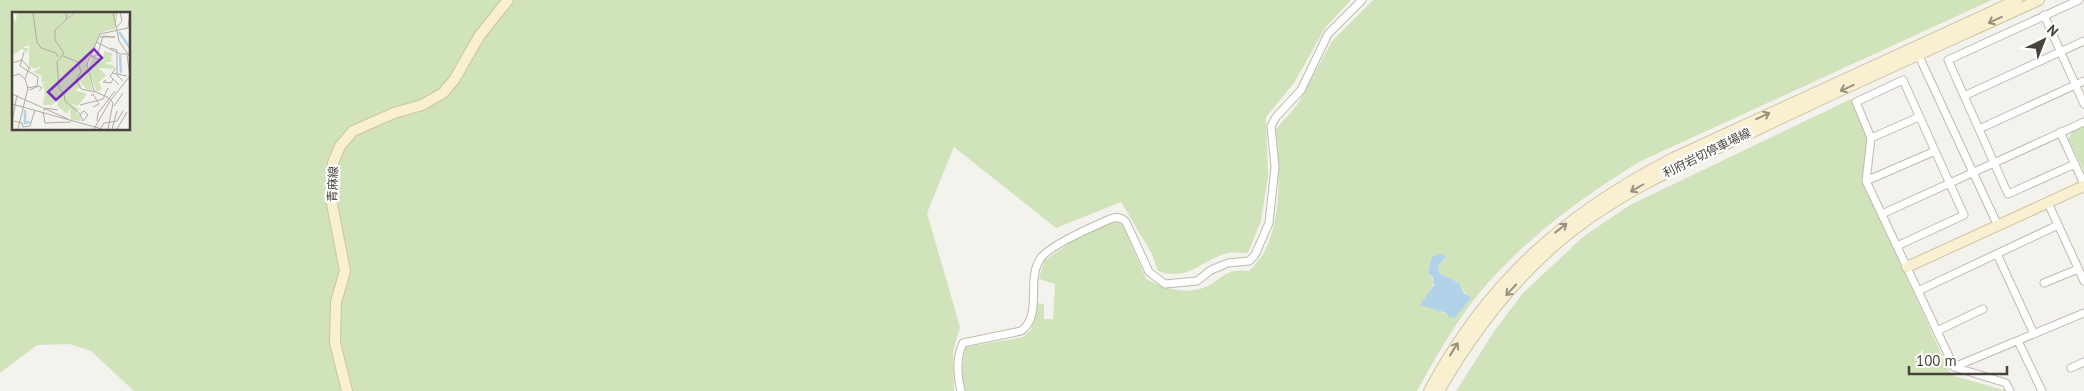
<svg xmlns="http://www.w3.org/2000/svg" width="2084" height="391" font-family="'PT Sans','Noto Sans JP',sans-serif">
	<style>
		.green { fill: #d1e3bb; fill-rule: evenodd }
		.water { fill: #b1d2e9 }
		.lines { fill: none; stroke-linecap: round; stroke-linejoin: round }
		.street-casing { stroke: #bfbab0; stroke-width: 9 }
		.secondary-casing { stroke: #cec3a2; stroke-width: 12 }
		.street { stroke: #fff; stroke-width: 7 }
		.secondary { stroke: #f9f0d2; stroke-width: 10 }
		.oneway { stroke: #98917f }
		.labels { text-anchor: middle; stroke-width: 4.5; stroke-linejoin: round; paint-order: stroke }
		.street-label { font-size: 12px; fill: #48433b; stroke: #fff }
		.inset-river { fill: none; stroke: #b1d2e9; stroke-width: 2.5 }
		.inset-road { fill: none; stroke: #afaca6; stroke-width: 1 }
		.view { fill: #7b2cbf; fill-opacity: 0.15; stroke: #7b2cbf; stroke-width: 2.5 }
		.inset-edge { fill: none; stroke: #48433b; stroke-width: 2.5 }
	</style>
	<rect width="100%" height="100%" fill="#f4f2ed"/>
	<path class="green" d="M 0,0 L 1351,0 L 1325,28 L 1294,83 L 1266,117 L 1268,176 L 1261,221 L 1248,253 C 1242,253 1234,252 1228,253 C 1201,260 1188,282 1158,271 L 1152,254 L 1121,202 L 1056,228 L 954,147 L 927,213 L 960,327 L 953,351 L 954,391 L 134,391 L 91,351 L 69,344 L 37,345 L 0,373 ZM 14,14 L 129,14 L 129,129 L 14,129 Z
		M 1373,0 L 1992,0 L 1641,161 C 1582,197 1526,238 1481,291 C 1456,321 1436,357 1417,391 L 964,391 L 961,381 L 964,349 L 967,347 L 1023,337 L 1031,330 L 1036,303 L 1044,304 L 1044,319 L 1053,319 L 1055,284 L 1039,279 L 1044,261 L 1074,240 L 1108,222 L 1116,221 L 1123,225 L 1146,279 C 1162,287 1180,294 1199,289 C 1221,284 1221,267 1249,271 C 1254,265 1262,258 1265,250 C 1283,214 1279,168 1276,129 L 1297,105 L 1332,41 ZM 1441,254 L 1445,259 L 1438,266 L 1440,274 L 1460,285 L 1466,294 L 1448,315 L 1437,310 L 1429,293 L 1434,282 L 1428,270 L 1437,256 Z
		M 1851,99 L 1867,138 L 1863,181 L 1951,375 L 2007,391 L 1456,391 L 1495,330 L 1523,293 L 1584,236 L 1630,205 Z
		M 2084,127 L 2084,171 L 2068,139 L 2072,132 Z"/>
	<path class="water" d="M 1441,254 L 1446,257 L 1438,266 L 1440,274 L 1459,283 L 1464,293 L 1471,298 L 1455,318 L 1449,317 L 1446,313 L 1420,305 L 1434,285 L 1433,278 L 1428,272 L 1432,257 Z"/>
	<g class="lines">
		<g class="street-casing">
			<path id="street" d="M 2044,15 L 2084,104
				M 1917,52 L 1998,226
				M 1964,96 L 2084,41
				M 1979,129 L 2084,81
				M 2060,132 L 2084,184
				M 1871,138 L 1919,117
				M 2075,164 L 2008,194 L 1948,60 L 2079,0
				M 1866,181 L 1935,151
				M 2048,203 L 2084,281
				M 1882,214 L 2084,122
				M 1897,246 L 1964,215 L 1903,80 L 1856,102 L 1871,138 L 1866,181 L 1954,367 L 2006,383 L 2010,391
				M 1997,254 L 2034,334
				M 2044,283 L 2078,269
				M 1918,291 L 2058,225
				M 1937,331 L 1983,309
				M 2018,341 L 2042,391
				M 1954,367 L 2084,313
				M 2071,368 L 2084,362
				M 961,391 C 957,376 956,357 963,343 L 1021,331 C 1043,315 1026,281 1040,259 C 1048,247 1085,230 1099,224 C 1108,220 1118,213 1126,222 L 1149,272 L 1165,284 L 1197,281 L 1211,270 L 1228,263 L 1249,261 L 1255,255 L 1269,223 L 1275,167 L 1271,126 L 1276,117 L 1301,90 L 1328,34 L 1362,0"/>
		</g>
		<g class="secondary-casing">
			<path id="secondary" d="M 1907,267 L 2084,186
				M 347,391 L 335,343 L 336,302 L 345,271 L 332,204 L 333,163 L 340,146 L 353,131 L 394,113 L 422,105 L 443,93 L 454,80 L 480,35 L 508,0
				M 1429,391 C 1487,282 1564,214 1673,158 L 2017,0
				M 1439,391 C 1471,336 1511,282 1560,241 C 1618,192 1688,162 1757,130 C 1850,85 1945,43 2039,0"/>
		</g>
		<use href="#street" class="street"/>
		<use href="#secondary" class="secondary"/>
	</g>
	<defs><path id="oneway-shaft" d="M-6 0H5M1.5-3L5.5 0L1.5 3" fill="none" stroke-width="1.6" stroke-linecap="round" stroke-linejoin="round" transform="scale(1.25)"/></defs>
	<g class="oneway">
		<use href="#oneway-shaft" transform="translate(1995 20) rotate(155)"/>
		<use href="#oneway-shaft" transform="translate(1847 88) rotate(156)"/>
		<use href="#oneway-shaft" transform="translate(1763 116) rotate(-25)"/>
		<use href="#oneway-shaft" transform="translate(1637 188) rotate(150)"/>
		<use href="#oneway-shaft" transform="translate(1561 228) rotate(-38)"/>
		<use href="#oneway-shaft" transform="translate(1511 290) rotate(133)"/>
		<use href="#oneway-shaft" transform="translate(1454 349) rotate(-58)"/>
	</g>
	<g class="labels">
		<g class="street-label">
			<text transform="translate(1707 153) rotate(-26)" y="4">利府岩切停車場線</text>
			<text transform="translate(333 184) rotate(-88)" y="4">青麻線</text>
		</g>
	</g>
	<g transform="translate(12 12)">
		<rect width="118" height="118" fill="#f4f2ed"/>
		<path d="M 5,0 L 65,0 L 43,16 L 67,0 L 106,1 L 103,17 L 90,20 L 75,50 L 80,78 L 74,77 L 67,68 L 70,75 L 63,78 L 75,82 L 66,94 L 58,91 L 67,97 L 64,102 L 68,103 L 69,109 L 59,108 L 58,96 L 55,102 L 45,94 L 47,86 L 40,93 L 31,93 L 33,79 L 30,71 L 35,70 L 29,70 L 30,64 L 21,60 L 31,54 L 22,57 L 19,54 L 19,59 L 17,56 L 17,33 L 10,36 L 16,36 L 15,41 L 10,37 L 0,44 L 0,4 L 4,10 ZM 92,39 L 102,42 L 97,45 L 101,44 L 98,47 L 102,49 L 92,51 L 103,54 L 102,57 L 87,56 L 94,63 L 87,70 L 90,77 L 85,80 L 76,58 L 80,45 L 91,49 Z" fill="#d1e3bb"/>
		<path class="inset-river" d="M 107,20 L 118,36M 108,43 L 109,61M 13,98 L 13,111 L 18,110"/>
		<path class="inset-road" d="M 21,0 L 25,30 L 29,36 L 44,41 L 46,45M 54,0 L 55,7 L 65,0M 101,0 L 107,29 L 118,45M 55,7 L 43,18 L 43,28 L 52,41 L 45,50 L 47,76 L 52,82 L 53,89 L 68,102 L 71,109M 105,15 L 110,9 L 108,0M 88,25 L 103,25 L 90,24M 84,30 L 108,42 L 118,42M 98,36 L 105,38 L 105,63 L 111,69M 12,40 L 8,54 L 26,65 L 25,74 L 15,76M 115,43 L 118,64M 51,44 L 66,50 L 69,60 L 64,68 L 69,77 L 83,80M 84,44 L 79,44 L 89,48 L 91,45 L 85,42M 85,44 L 91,24M 0,51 L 10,48 L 17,56 L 13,67 L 16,76 L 6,117M 104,56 L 98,64 L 107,73M 100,61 L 115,64M 0,64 L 7,62 L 13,67M 94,68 L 91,70 L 99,71 L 101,67M 17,78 L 27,74 L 30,76 L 27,79M 0,82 L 56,107M 79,84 L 81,82 L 87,92 L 81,95M 101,91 L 97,86 L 82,79 L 75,52 L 88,22 L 116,16 L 118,0M 0,92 L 90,117M 68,93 L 91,87 L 96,76M 102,94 L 111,81M 32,99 L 33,96 L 46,98M 31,100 L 33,111 L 59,110M 68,102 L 72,99 L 76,103 L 71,109M 2,109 L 10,111 L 11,115 L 18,114 L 23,98M 85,109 L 86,101 L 103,79M 0,110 L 5,83M 82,117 L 98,89 L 118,64M 88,117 L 92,111 L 105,109 L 111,99M 96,117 L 101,91M 100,117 L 105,99M 105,117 L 115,100"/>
		<path class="view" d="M 82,37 L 90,46 L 44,88 L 36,80 Z"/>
		<rect width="118" height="118" class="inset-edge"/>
	</g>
	<g transform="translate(2044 40) rotate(43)" stroke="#ffffff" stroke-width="4" paint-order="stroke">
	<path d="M0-4L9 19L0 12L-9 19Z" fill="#48433b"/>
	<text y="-8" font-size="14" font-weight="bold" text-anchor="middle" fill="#48433b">N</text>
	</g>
	<path d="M1909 366v8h98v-8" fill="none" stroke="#48433b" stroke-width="2.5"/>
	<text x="1916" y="366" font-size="15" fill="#48433b" stroke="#ffffff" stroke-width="4" paint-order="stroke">100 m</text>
</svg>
